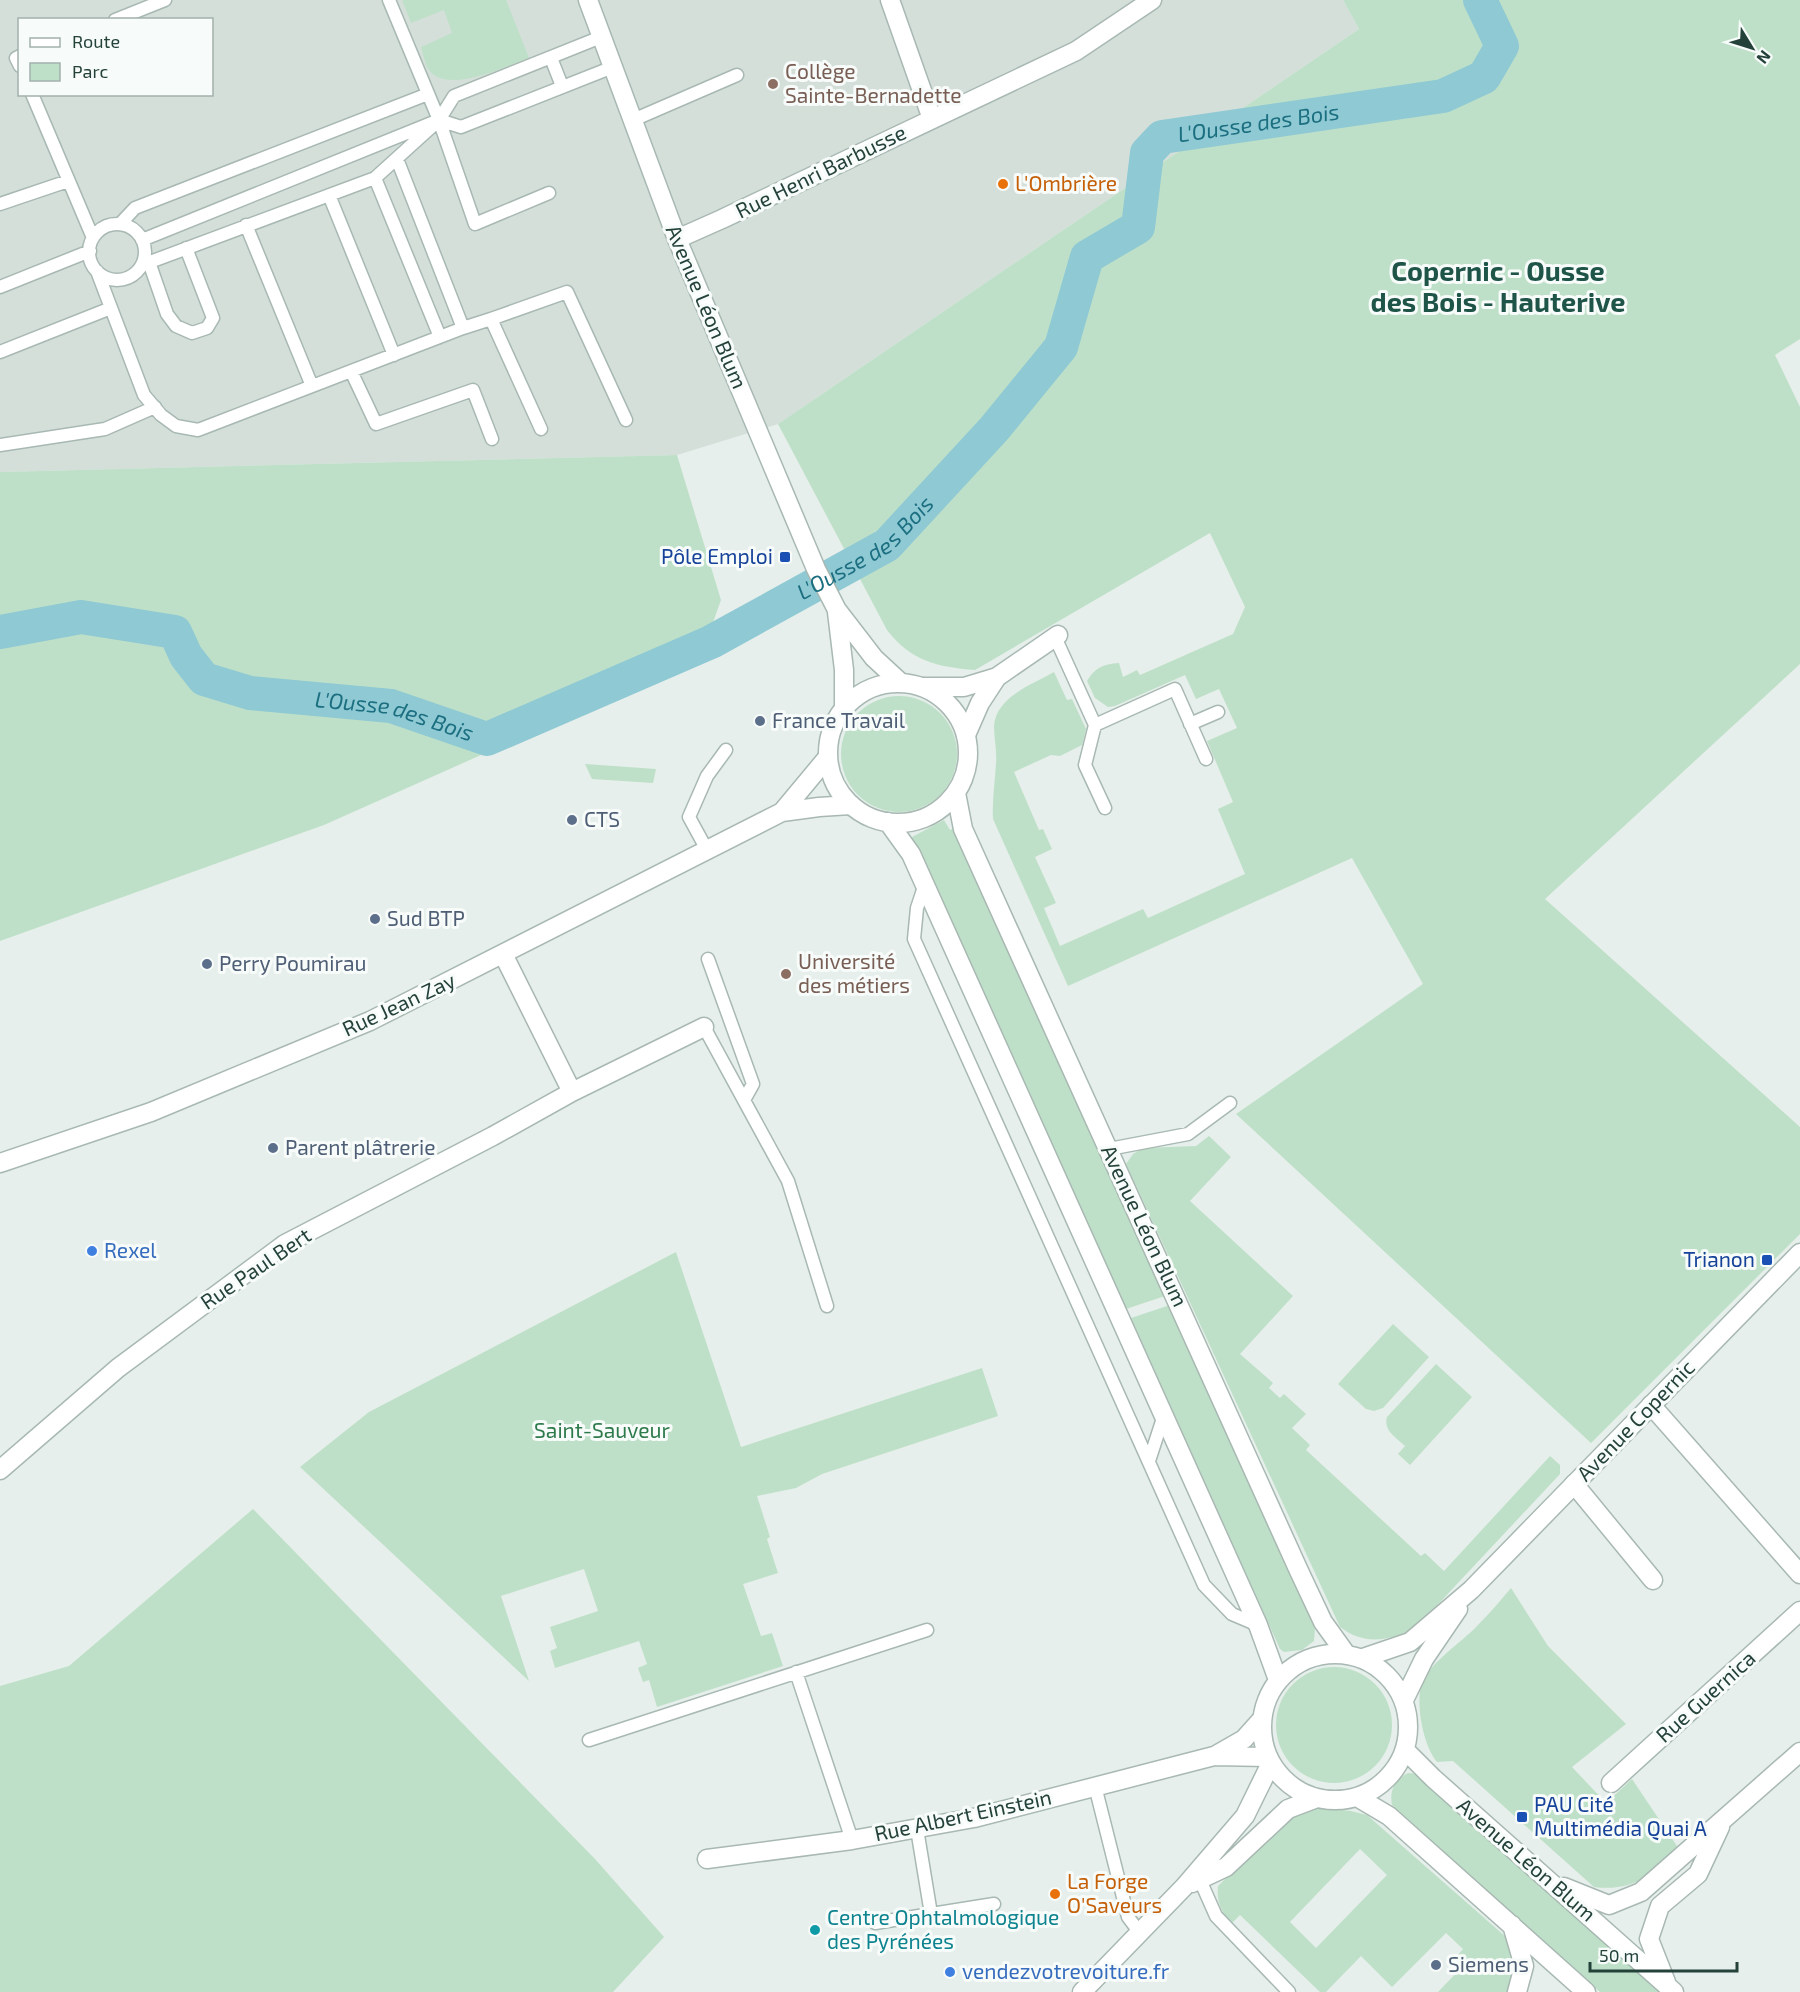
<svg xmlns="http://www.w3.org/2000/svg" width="1800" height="1992" font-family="'Exo 2',sans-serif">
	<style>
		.built { fill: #d4dfda; fill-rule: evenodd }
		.green { fill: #bfe0c8; fill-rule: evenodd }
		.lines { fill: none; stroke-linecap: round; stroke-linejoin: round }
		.river { stroke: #8ec9d4; stroke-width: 34 }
		.service-casing { stroke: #a8b8b2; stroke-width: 15 }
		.minor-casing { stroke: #a8b8b2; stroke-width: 21 }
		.tertiary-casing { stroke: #a8b8b2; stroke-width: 21 }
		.service { stroke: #fff; stroke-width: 12 }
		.minor { stroke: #fff; stroke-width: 18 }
		.tertiary { stroke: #fff; stroke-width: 18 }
		.education-dot { fill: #8d6e63; stroke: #f7fbf9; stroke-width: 2 }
		.food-dot { fill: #e8710a; stroke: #f7fbf9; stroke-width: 2 }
		.transit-dot { fill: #1a4fb4; stroke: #f7fbf9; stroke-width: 2 }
		.service-dot { fill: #5c6f8a; stroke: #f7fbf9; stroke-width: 2 }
		.shop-dot { fill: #3f7fe0; stroke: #f7fbf9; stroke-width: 2 }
		.culture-dot { fill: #0f9aa8; stroke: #f7fbf9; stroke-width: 2 }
		.labels { text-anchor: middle; stroke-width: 6; stroke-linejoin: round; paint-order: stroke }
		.education-label { font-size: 21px; fill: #785e54; stroke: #f7fbf9; text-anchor: start }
		.street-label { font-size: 21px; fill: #24423a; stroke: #f7fbf9 }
		.food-label { font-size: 21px; fill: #c56008; stroke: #f7fbf9; text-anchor: start }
		.transit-label { font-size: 21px; fill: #164399; stroke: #f7fbf9; text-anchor: end }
		.service-label { font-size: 21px; fill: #4e5e75; stroke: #f7fbf9; text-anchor: start }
		.shop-label { font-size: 21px; fill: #366cbe; stroke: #f7fbf9; text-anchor: start }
		.park-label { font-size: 21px; fill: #2d7a4b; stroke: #f7fbf9 }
		.culture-label { font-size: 21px; fill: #0d838f; stroke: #f7fbf9; text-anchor: start }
		.water-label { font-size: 22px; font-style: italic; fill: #1c6f80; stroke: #f7fbf9 }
		.district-label { font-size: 27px; font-weight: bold; fill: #1f5548; stroke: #f7fbf9 }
	</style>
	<rect width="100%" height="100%" fill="#e6efeb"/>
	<path class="built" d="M 0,0 L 1343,0 L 1359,29 L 778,424 L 677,455 L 0,472 ZM 20,20 L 212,20 L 212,94 L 20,94 Z"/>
	<path class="green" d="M 402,0 L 506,0 L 529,58 C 507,66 447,95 429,70 C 425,64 423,54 421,47 L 452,33 L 444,10 L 411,23 Z
		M 1343,0 L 1800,0 L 1800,339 L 1775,355 L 1800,407 L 1800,664 L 1545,899 L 1800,1127 L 1800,1234 L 1591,1443 L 1236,1114 L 1423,984 L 1352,858 L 1068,986 L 993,819 C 992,800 995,782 996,763 C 997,750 994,738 994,726 C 996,697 1033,684 1054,672 L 1067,700 L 1072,699 L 1086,729 L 1082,745 L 1060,756 L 1051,755 L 1014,772 L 1039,830 L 1043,829 L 1052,849 L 1035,857 L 1056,903 L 1044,908 L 1060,946 L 1143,909 L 1148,918 L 1245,874 L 1218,809 L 1233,802 L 1207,741 L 1237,728 L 1219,689 L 1196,699 L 1185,675 L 1115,706 L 1108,707 L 1095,698 L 1087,681 C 1095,668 1103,664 1119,663 L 1123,677 L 1137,670 L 1140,675 L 1233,634 L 1245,607 L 1210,533 L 975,670 C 937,667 911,661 887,630 L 778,424 L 1359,29 Z
		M 677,455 L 721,600 L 712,625 L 665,673 L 324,825 L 0,941 L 0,472 Z
		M841 754a58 58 0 1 1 116 0a58 58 0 1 1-116 0Z
		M 585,764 L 656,769 L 653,783 L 592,779 Z
		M 944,820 L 950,830 L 955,828 L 1168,1295 L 1126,1309 L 912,837 Z
		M 1209,1136 L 1231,1157 L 1190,1201 L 1293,1296 L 1240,1354 L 1273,1383 L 1269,1388 L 1280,1398 L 1284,1394 L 1306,1414 L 1292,1428 L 1310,1445 L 1306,1450 L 1421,1556 L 1425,1553 L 1444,1571 L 1550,1456 L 1560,1465 L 1560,1474 L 1414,1630 C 1387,1640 1365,1646 1340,1627 L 1126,1164 L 1133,1154 L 1143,1148 L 1196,1146 Z
		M 676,1252 L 741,1447 L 982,1368 L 998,1416 L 822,1474 L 796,1488 L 757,1496 L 770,1537 L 767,1539 L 778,1573 L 743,1584 L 761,1636 L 772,1633 L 783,1666 L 657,1707 L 649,1680 L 643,1682 L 638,1668 L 647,1664 L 639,1641 L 555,1668 L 550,1651 L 557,1648 L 550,1627 L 598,1611 L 584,1569 L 501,1596 L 529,1681 L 300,1467 L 369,1412 Z
		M 1170,1305 L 1315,1629 L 1314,1641 L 1302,1650 L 1284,1652 L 1280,1649 L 1131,1318 Z
		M 1393,1324 L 1429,1357 L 1383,1408 L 1374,1411 L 1366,1409 L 1338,1384 Z
		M 1436,1364 L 1472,1397 L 1410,1465 L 1398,1454 L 1405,1446 C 1396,1437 1383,1431 1387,1417 Z
		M 253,1509 L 595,1859 L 664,1937 L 613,1992 L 0,1992 L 0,1686 L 69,1666 Z
		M 1511,1588 L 1548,1646 L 1626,1724 L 1572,1767 L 1606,1803 L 1632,1779 L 1681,1852 C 1652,1874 1633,1892 1594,1887 L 1453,1761 L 1437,1762 C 1423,1745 1415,1703 1422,1682 C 1430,1663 1463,1641 1477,1626 C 1489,1614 1500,1601 1511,1588 Z
		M1276 1725a58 58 0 1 1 116 0a58 58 0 1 1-116 0Z
		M 1408,1773 L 1420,1774 L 1660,1992 L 1600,1992 L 1392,1805 C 1389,1791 1395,1779 1408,1773 Z
		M 1319,1807 L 1351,1811 L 1367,1815 L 1506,1937 L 1517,1965 L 1511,1992 L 1438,1992 L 1461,1968 L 1453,1961 L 1463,1949 L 1446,1933 L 1392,1987 L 1361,1956 L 1326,1992 L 1320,1992 L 1240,1915 L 1231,1924 C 1222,1912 1216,1902 1218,1886 L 1293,1812 ZM 1360,1849 L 1387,1875 L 1316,1948 L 1290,1922 Z"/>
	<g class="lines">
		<path class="river" id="s1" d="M 0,632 L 81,617 L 175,632 L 186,656 L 204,679 L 250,693 L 391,706 L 487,739 L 711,642 L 887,545 L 994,429 L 1061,347 L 1087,257 L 1138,227 L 1147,153 L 1162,137 L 1443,96 L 1484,77 L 1502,46 L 1480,0"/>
		<g class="service-casing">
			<path id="service" d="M 389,0 L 439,120 L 475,224 L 549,193
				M 115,20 L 165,0
				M 20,56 L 16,58 L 20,66
				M 551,58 L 562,86
				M 32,94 L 93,238
				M 633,120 L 737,75
				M 397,159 L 463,328 L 491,319 L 541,429
				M 375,178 L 440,337
				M 329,195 L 394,355
				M 0,204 L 68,181
				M 120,224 L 135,208 L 428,94
				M89 252a28 28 0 1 1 56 0a28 28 0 1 1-56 0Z
				M 246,225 L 312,386
				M 142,240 L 439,120 L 461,127 L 613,67
				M 149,262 L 167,314 L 176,326 L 192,333 L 207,328 L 213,318 L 186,248
				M 142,265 L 375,178 L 439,120 L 454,96 L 601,37
				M 97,271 L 144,395 L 161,415 L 176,426 L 198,430 L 463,328
				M 0,287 L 90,251
				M 491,319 L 567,292 L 626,420
				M 0,352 L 111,308
				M 351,371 L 376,424 L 473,390 L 492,439
				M 0,445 L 105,429 L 155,407
				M 1055,637 L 1095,725 L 1085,765 L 1105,808
				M 1190,724 L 1218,712
				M 1095,725 L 1175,689 L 1206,759
				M 707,850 L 689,817 L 707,776 L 726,750
				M 925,884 L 917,908 L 914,939 L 1204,1585 L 1232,1614 L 1258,1625
				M 708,959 L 753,1084 L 744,1100
				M 704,1027 L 788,1181 L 827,1306
				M 1109,1149 L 1188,1134 L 1230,1103
				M 1149,1461 L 1164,1415
				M 796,1672 L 852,1840
				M 589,1740 L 927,1630
				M 1095,1786 L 1128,1917 L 1140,1933
				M 917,1829 L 931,1914
				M 1200,1880 L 1216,1916 L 1289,1992
				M 875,1923 L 994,1904"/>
		</g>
		<g class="minor-casing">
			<path id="minor" d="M 890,0 L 932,119
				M 677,239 L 722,219 L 1076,51 L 1152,0
				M 923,687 L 964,687 L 997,677 L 1058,635
				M 966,735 L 980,703 L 997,677
				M 782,812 L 827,758
				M 572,1092 L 704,1027
				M 0,1163 L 151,1112 L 370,1021 L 782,812 L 819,807 L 851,805
				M 1651,1405 L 1800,1574
				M 0,1470 L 118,1368 L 285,1244 L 493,1136 L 572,1092 L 503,954
				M 1574,1484 L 1653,1580
				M 1216,1755 L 1244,1739 L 1262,1719
				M 1611,1783 L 1800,1611
				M 707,1859 L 852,1840 L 974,1818 L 1214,1756 L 1268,1757"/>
		</g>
		<g class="tertiary-casing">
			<path id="tertiary" d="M 588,0 L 677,239 L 816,569 L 837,610 L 874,658 L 900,682
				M 837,612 L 844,670 L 844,708
				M828 753a70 70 0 1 1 140 0a70 70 0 1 1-140 0Z
				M 956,793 L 963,829 L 1299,1571 L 1323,1622 L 1346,1654
				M 888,822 L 911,854 L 1258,1625 L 1278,1680
				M1262 1727a73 73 0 1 1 146 0a73 73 0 1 1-146 0Z
				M 1363,1658 L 1410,1642 L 1471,1590 L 1800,1253
				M 1404,1700 L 1424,1659 L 1458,1609
				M 1405,1750 L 1433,1778 L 1674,1992
				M 1357,1797 L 1389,1816 L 1586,1992
				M 1192,1883 L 1226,1867 L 1288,1809 L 1317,1798
				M 1564,1887 L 1609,1905 L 1641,1892 L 1800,1752
				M 1512,1925 L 1524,1966 L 1517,1992
				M 1666,1982 L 1649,1939 L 1660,1906 L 1698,1874 L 1720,1827
				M 1082,1992 L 1184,1887 L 1245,1816 L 1271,1763"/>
		</g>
		<use href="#service" class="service"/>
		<use href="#minor" class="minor"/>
		<use href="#tertiary" class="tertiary"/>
	</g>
	<g class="education-dot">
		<circle cx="773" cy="84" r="6"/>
		<circle cx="786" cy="974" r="6"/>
	</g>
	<g class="food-dot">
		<circle cx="1003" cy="184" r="6"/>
		<circle cx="1055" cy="1894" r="6"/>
	</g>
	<g class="transit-dot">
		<rect x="779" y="551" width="12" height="12" rx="3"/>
		<rect x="1761" y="1254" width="12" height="12" rx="3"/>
		<rect x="1516" y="1811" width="12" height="12" rx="3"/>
	</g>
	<g class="service-dot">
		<circle cx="760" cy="721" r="6"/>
		<circle cx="572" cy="820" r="6"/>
		<circle cx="375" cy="919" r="6"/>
		<circle cx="207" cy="964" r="6"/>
		<circle cx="273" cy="1148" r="6"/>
		<circle cx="1436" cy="1965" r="6"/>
	</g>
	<g class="shop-dot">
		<circle cx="92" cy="1251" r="6"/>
		<circle cx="950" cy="1972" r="6"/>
	</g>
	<circle class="culture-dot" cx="815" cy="1930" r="6"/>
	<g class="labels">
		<g class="education-label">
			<text x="785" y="79">Collège<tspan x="785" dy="24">Sainte-Bernadette</tspan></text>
			<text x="798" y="969">Université<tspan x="798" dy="24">des métiers</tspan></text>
		</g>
		<g class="street-label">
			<text transform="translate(821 172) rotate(-26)" y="7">Rue Henri Barbusse</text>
			<text transform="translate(706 307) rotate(67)" y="7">Avenue Léon Blum</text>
			<text transform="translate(399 1005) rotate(-25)" y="7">Rue Jean Zay</text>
			<text transform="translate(1144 1226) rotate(65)" y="7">Avenue Léon Blum</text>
			<text transform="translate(256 1269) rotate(-34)" y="7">Rue Paul Bert</text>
			<text transform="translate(1636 1421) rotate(-46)" y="7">Avenue Copernic</text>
			<text transform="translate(1706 1697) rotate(-42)" y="7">Rue Guernica</text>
			<text transform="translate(963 1816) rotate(-12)" y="7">Rue Albert Einstein</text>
			<text transform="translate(1526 1860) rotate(41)" y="7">Avenue Léon Blum</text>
		</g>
		<g class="food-label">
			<text x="1015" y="191">L'Ombrière</text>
			<text x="1067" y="1889">La Forge<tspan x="1067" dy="24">O'Saveurs</tspan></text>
		</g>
		<g class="transit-label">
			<text x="773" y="564">Pôle Emploi</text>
			<text x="1755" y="1267">Trianon</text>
			<text x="1534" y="1812" text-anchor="start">PAU Cité<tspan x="1534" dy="24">Multimédia Quai A</tspan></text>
		</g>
		<g class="service-label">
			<text x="772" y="728">France Travail</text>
			<text x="584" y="827">CTS</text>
			<text x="387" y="926">Sud BTP</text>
			<text x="219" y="971">Perry Poumirau</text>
			<text x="285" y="1155">Parent plâtrerie</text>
			<text x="1448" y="1972">Siemens</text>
		</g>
		<g class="shop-label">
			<text x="104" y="1258">Rexel</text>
			<text x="962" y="1979">vendezvotrevoiture.fr</text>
		</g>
		<g class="park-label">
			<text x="602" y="1438">Saint-Sauveur</text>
		</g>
		<g class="culture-label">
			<text x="827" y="1925">Centre Ophtalmologique<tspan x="827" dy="24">des Pyrénées</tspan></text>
		</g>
		<g class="water-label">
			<text dy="8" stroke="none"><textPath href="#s1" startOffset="1580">L'Ousse des Bois</textPath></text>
			<text dy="8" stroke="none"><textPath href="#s1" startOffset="950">L'Ousse des Bois</textPath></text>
			<text dy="8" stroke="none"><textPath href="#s1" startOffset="428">L'Ousse des Bois</textPath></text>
		</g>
		<g class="district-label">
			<text x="1498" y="281">Copernic - Ousse<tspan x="1498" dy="31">des Bois - Hauterive</tspan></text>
		</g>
	</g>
	<rect x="18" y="18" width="195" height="78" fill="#f7fbf9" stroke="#a3b1ad" stroke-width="1.5"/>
	<rect x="30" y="38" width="30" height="9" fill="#ffffff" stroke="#a3b1ad" stroke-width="1.5"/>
	<text x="72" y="48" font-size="18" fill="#24423a">Route</text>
	<rect x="30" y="63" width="30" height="18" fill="#bfe0c8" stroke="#a3b1ad" stroke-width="1.5"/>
	<text x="72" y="78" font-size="18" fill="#24423a">Parc</text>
	<g transform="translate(1752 48) rotate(128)" stroke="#f7fbf9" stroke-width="4.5" paint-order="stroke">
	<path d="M0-4.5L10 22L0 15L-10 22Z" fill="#24423a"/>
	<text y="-9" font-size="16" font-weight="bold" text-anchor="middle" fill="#24423a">N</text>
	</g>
	<path d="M1590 1962v9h147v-9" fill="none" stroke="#24423a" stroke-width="3"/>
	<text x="1599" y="1962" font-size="18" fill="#24423a" stroke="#f7fbf9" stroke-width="4.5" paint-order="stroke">50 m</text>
</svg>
